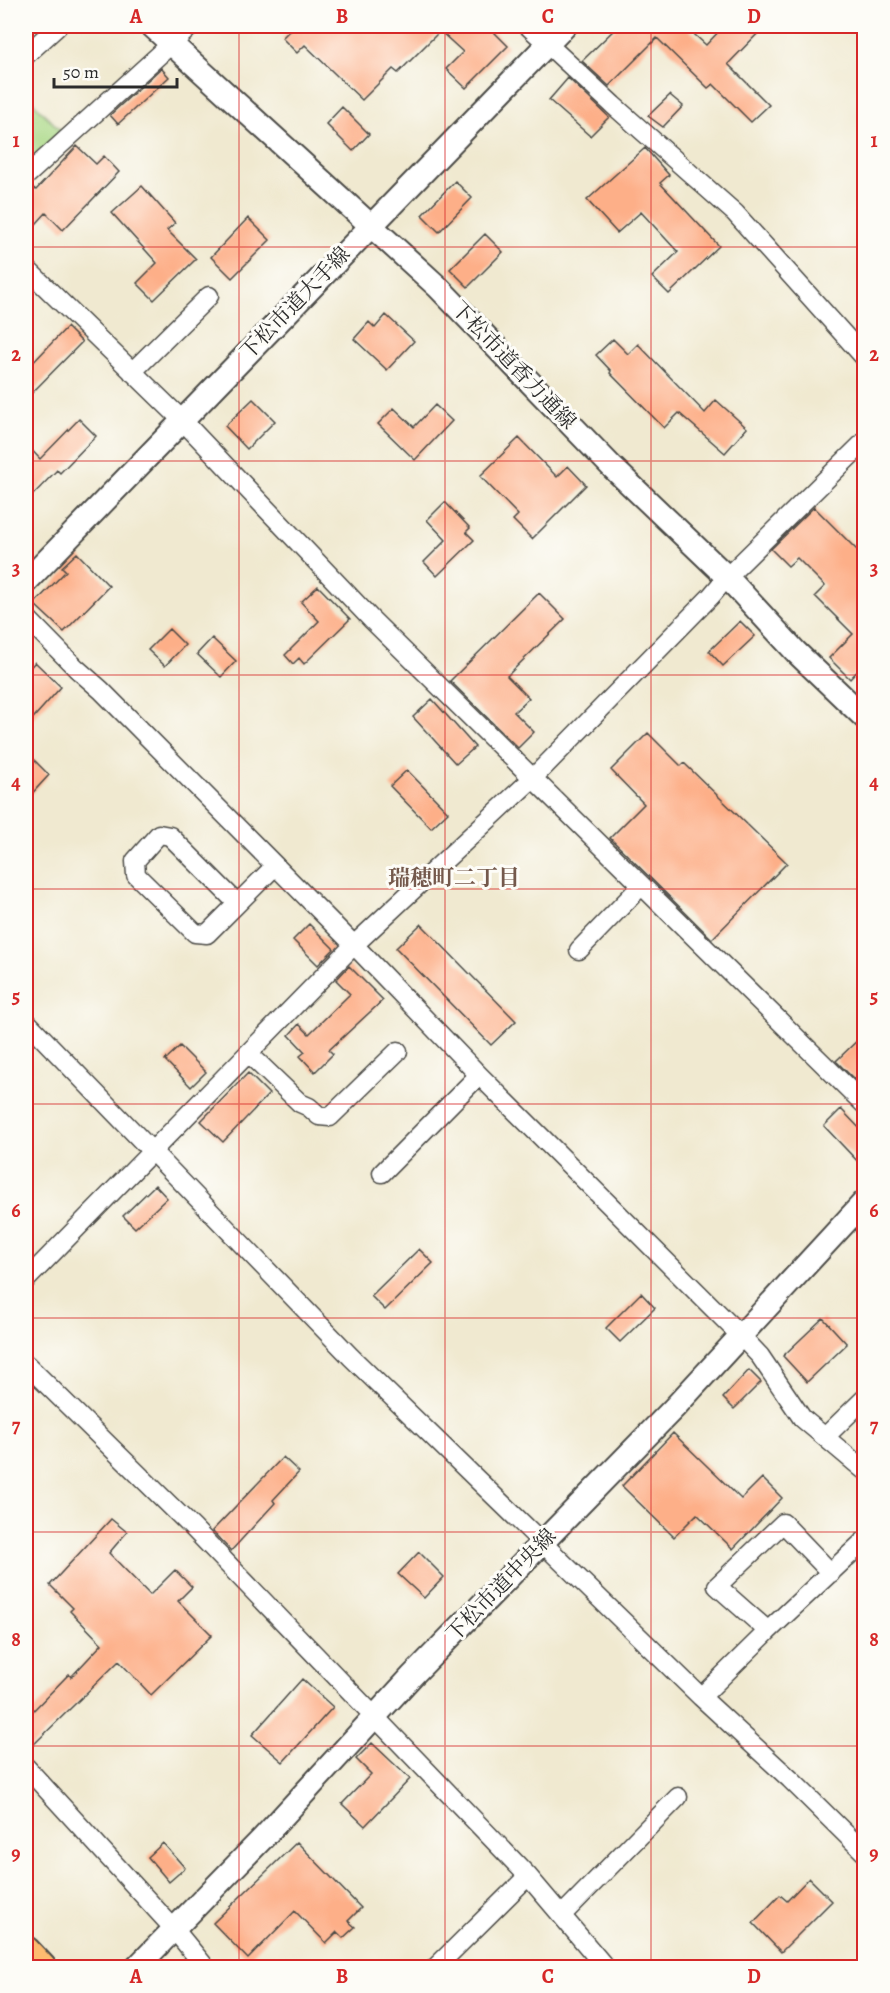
<svg xmlns="http://www.w3.org/2000/svg" width="890" height="1993" font-family="Alegreya,'Noto Serif JP',serif">
	<style>
		.green { fill: #aad987; stroke: #6a8259; stroke-width: 1.5 }
		.building { fill: #fdaf88 }
		.lines { fill: none; stroke-linecap: round; stroke-linejoin: round }
		.minor-casing { stroke: #494844; stroke-width: 21 }
		.tertiary-casing { stroke: #494844; stroke-width: 26 }
		.primary-casing { stroke: #494844; stroke-width: 32 }
		.minor { stroke: #fff; stroke-width: 18 }
		.tertiary { stroke: #fff; stroke-width: 22 }
		.primary { stroke: #fdbc6f; stroke-width: 28 }
		.grid { fill: none; stroke: #d62828; stroke-width: 1.5; stroke-opacity: 0.55 }
		.labels { text-anchor: middle; stroke-width: 6; stroke-linejoin: round; paint-order: stroke }
		.street-label { font-size: 21px; fill: #2b2b2b; stroke: #fdfcf7 }
		.neighbourhood-label { font-size: 22px; font-weight: bold; fill: #74594c; stroke: #fdfcf7 }
		.neatline { fill: none; stroke: #d62828; stroke-width: 2 }
		.grid-label { font-size: 20px; text-anchor: middle; font-weight: bold; fill: #d62828 }
	</style>
	<rect width="100%" height="100%" fill="#fdfcf7"/>
	<filter id="ink" filterUnits="userSpaceOnUse"><feTurbulence type="fractalNoise" baseFrequency=".0167" numOctaves="2"/><feDisplacementMap in="SourceGraphic" scale="12" xChannelSelector="R" yChannelSelector="G"/><feConvolveMatrix kernelMatrix="1 2 1 2 8 2 1 2 1" color-interpolation-filters="sRGB"/></filter>
	<filter id="wash" filterUnits="userSpaceOnUse"><feTurbulence type="fractalNoise" baseFrequency=".008" numOctaves="4" result="noise"/><feDisplacementMap in="SourceGraphic" scale="24" xChannelSelector="R" yChannelSelector="G"/><feGaussianBlur stdDeviation="1.35" result="paint"/><feColorMatrix in="noise" values="0 0 0 0 0 0 0 0 0 0 0 0 0 0 0 0 0 1.4 0 .05"/><feComposite in="paint" operator="in"/></filter>
	<g filter="url(#wash)">
		<rect width="100%" height="100%" fill="#f0e9d0"/>
		<path class="green" d="M 26,95 L 64,134 L 26,166 Z"/>
		<g id="blocks">
			<path class="building" d="M 294,26 L 488,26 L 508,46 L 466,88 L 446,69 L 463,52 L 440,31 L 398,73 L 393,69 L 362,100 L 305,45 L 297,53 L 282,38 Z
				M 618,26 L 685,26 L 706,45 L 724,26 L 765,26 L 728,64 L 769,105 L 751,122 L 713,84 L 708,88 L 657,38 L 609,86 L 582,61 Z
				M 161,68 L 169,77 L 118,124 L 110,115 Z
				M 568,78 L 609,117 L 590,136 L 549,100 Z
				M 670,95 L 683,106 L 663,127 L 648,116 Z
				M 342,107 L 369,134 L 353,151 L 326,124 Z
				M 77,146 L 96,164 L 104,156 L 119,172 L 63,230 L 46,213 L 26,235 L 26,187 L 31,186 L 36,190 Z
				M 645,148 L 669,175 L 660,183 L 719,246 L 669,294 L 652,277 L 678,252 L 641,212 L 617,233 L 587,200 Z
				M 455,181 L 472,198 L 439,232 L 422,215 Z
				M 142,186 L 175,223 L 167,230 L 196,259 L 154,300 L 137,283 L 157,263 L 112,213 Z
				M 248,218 L 270,240 L 232,278 L 211,257 Z
				M 485,234 L 503,252 L 468,287 L 450,269 Z
				M 386,315 L 414,341 L 387,370 L 354,339 L 369,322 L 375,328 Z
				M 67,327 L 82,342 L 26,399 L 26,370 Z
				M 613,339 L 628,354 L 638,344 L 705,413 L 716,400 L 747,428 L 725,453 L 679,413 L 664,428 L 610,373 L 611,371 L 596,355 Z
				M 253,399 L 275,421 L 247,449 L 225,426 Z
				M 435,405 L 452,421 L 415,460 L 378,424 L 394,408 L 414,427 Z
				M 79,419 L 96,436 L 60,473 L 57,470 L 26,502 L 26,444 L 40,459 Z
				M 519,438 L 557,477 L 568,466 L 586,485 L 532,539 L 513,520 L 518,515 L 480,476 Z
				M 445,502 L 470,528 L 466,532 L 474,540 L 437,576 L 424,562 L 446,540 L 427,520 Z
				M 814,507 L 864,557 L 864,664 L 850,679 L 829,658 L 853,634 L 815,596 L 825,586 L 797,558 L 788,566 L 771,549 Z
				M 77,553 L 109,586 L 64,632 L 34,604 L 66,571 L 62,567 Z
				M 318,586 L 350,619 L 304,664 L 299,658 L 293,664 L 285,655 L 319,621 L 301,602 Z
				M 539,593 L 565,619 L 507,676 L 529,698 L 514,712 L 534,732 L 518,748 L 450,681 Z
				M 740,621 L 755,636 L 723,666 L 709,651 Z
				M 169,629 L 185,645 L 165,666 L 148,650 Z
				M 212,638 L 236,661 L 221,677 L 197,654 Z
				M 35,662 L 61,687 L 26,726 L 26,672 Z
				M 432,699 L 475,747 L 456,764 L 413,717 Z
				M 648,733 L 681,766 L 684,763 L 787,863 L 712,939 L 610,838 L 644,804 L 611,770 Z
				M 33,759 L 49,775 L 26,800 L 26,767 Z
				M 407,770 L 448,812 L 431,828 L 390,786 Z
				M 309,924 L 334,949 L 318,965 L 293,940 Z
				M 421,924 L 516,1021 L 491,1045 L 396,948 Z
				M 349,966 L 383,1000 L 329,1050 L 333,1054 L 315,1072 L 300,1056 L 305,1052 L 289,1035 L 299,1024 L 309,1034 L 350,994 L 336,980 Z
				M 864,1034 L 864,1089 L 836,1061 Z
				M 180,1046 L 206,1072 L 191,1087 L 165,1060 Z
				M 248,1073 L 269,1094 L 223,1142 L 201,1121 Z
				M 841,1109 L 864,1133 L 864,1168 L 824,1126 Z
				M 155,1185 L 167,1198 L 135,1228 L 123,1216 Z
				M 419,1249 L 433,1263 L 385,1310 L 371,1296 Z
				M 641,1293 L 655,1308 L 620,1342 L 606,1328 Z
				M 823,1318 L 847,1344 L 807,1382 L 783,1356 Z
				M 749,1370 L 761,1382 L 734,1409 L 723,1398 Z
				M 673,1433 L 741,1499 L 762,1478 L 782,1498 L 733,1549 L 697,1514 L 674,1537 L 622,1486 Z
				M 283,1457 L 299,1472 L 273,1500 L 275,1503 L 231,1551 L 212,1531 Z
				M 111,1519 L 127,1532 L 109,1553 L 150,1595 L 175,1570 L 192,1587 L 178,1601 L 212,1635 L 151,1695 L 119,1661 L 26,1752 L 26,1718 L 69,1674 L 71,1677 L 102,1644 L 70,1611 L 73,1608 L 50,1585 Z
				M 419,1552 L 444,1577 L 424,1598 L 398,1574 Z
				M 302,1679 L 333,1707 L 283,1762 L 252,1735 Z
				M 372,1743 L 410,1779 L 365,1826 L 342,1804 L 371,1774 L 356,1759 Z
				M 297,1842 L 361,1908 L 348,1921 L 355,1927 L 343,1938 L 337,1932 L 326,1943 L 295,1911 L 248,1959 L 213,1923 Z
				M 163,1843 L 185,1868 L 169,1882 L 148,1857 Z
				M 809,1878 L 832,1901 L 781,1952 L 753,1923 L 780,1895 L 787,1901 Z"/>
		</g>
	</g>
	<g filter="url(#ink)">
		<use href="#blocks" fill-opacity="0" stroke="#494844" stroke-width="1.5"/>
		<g class="lines">
			<g class="minor-casing">
				<path id="minor" d="M 528,26 L 613,105 L 735,213 L 864,357
					M 862,26 L 864,28
					M 26,55 L 58,26
					M 26,176 L 191,26
					M 26,268 L 181,419 L 372,620 L 864,1104
					M 132,372 L 209,296
					M 26,617 L 76,668 L 101,690 L 354,945 L 479,1075 L 740,1335 L 760,1356 L 802,1418 L 864,1470
					M 237,903 L 170,836 L 159,834 L 135,861 L 136,875 L 195,933 L 207,934 L 275,866
					M 579,950 L 641,886
					M 26,1021 L 351,1357 L 701,1697 L 790,1779 L 864,1852
					M 248,1053 L 300,1103 L 309,1107 L 319,1116 L 330,1117 L 398,1051
					M 382,1173 L 479,1075
					M 26,1280 L 354,945 L 533,778 L 711,596 L 727,577 L 864,442
					M 26,1364 L 194,1529 L 528,1876 L 606,1968
					M 826,1436 L 864,1399
					M 768,1631 L 717,1586 L 783,1523 L 831,1573
					M 701,1697 L 768,1631 L 864,1541
					M 26,1767 L 174,1929 L 206,1968
					M 562,1915 L 678,1797
					M 435,1968 L 528,1876"/>
			</g>
			<g class="tertiary-casing">
				<path id="tertiary" d="M 152,26 L 438,287 L 612,467 L 727,577 L 796,652 L 864,717
					M 26,582 L 565,26
					M 136,1968 L 263,1838 L 412,1676 L 674,1408 L 864,1202"/>
			</g>
			<g class="primary-casing">
				<path id="primary" d="M 26,1951 L 42,1968"/>
			</g>
			<use href="#minor" class="minor"/>
			<use href="#tertiary" class="tertiary"/>
			<use href="#primary" class="primary"/>
		</g>
	</g>
	<path class="grid" d="M 239,26 L 239,1968M 445,26 L 445,1968M 651,26 L 651,1968M 26,247 L 864,247M 26,461 L 864,461M 26,675 L 864,675M 26,889 L 864,889M 26,1104 L 864,1104M 26,1318 L 864,1318M 26,1532 L 864,1532M 26,1746 L 864,1746"/>
	<g class="labels">
		<g class="street-label">
			<text transform="translate(295 303) rotate(-46)" y="7">下松市道大手線</text>
			<text transform="translate(514 365) rotate(46)" y="7">下松市道香力通線</text>
			<text transform="translate(501 1585) rotate(-46)" y="7">下松市道中央線</text>
		</g>
		<g class="neighbourhood-label">
			<text x="454" y="885">瑞穂町二丁目</text>
		</g>
	</g>
	<rect width="890" height="1993" fill="none" stroke="#fdfcf7" stroke-width="66"/>
	<path d="M54 78v9h123v-9" fill="none" stroke="#2b2b2b" stroke-width="3"/>
	<text x="63" y="78" font-size="18" fill="#2b2b2b" stroke="#fdfcf7" stroke-width="4.5" paint-order="stroke">50 m</text>
	<rect x="33" y="33" width="824" height="1927" class="neatline"/>
	<g class="grid-label">
		<text x="136" y="23">A</text>
		<text x="342" y="23">B</text>
		<text x="548" y="23">C</text>
		<text x="754" y="23">D</text>
		<text x="16" y="147">1</text>
		<text x="874" y="147">1</text>
		<text x="16" y="361">2</text>
		<text x="874" y="361">2</text>
		<text x="16" y="575">3</text>
		<text x="874" y="575">3</text>
		<text x="16" y="789">4</text>
		<text x="874" y="789">4</text>
		<text x="16" y="1003">5</text>
		<text x="874" y="1003">5</text>
		<text x="16" y="1217">6</text>
		<text x="874" y="1217">6</text>
		<text x="16" y="1432">7</text>
		<text x="874" y="1432">7</text>
		<text x="16" y="1646">8</text>
		<text x="874" y="1646">8</text>
		<text x="16" y="1860">9</text>
		<text x="874" y="1860">9</text>
		<text x="136" y="1983">A</text>
		<text x="342" y="1983">B</text>
		<text x="548" y="1983">C</text>
		<text x="754" y="1983">D</text>
	</g>
</svg>
